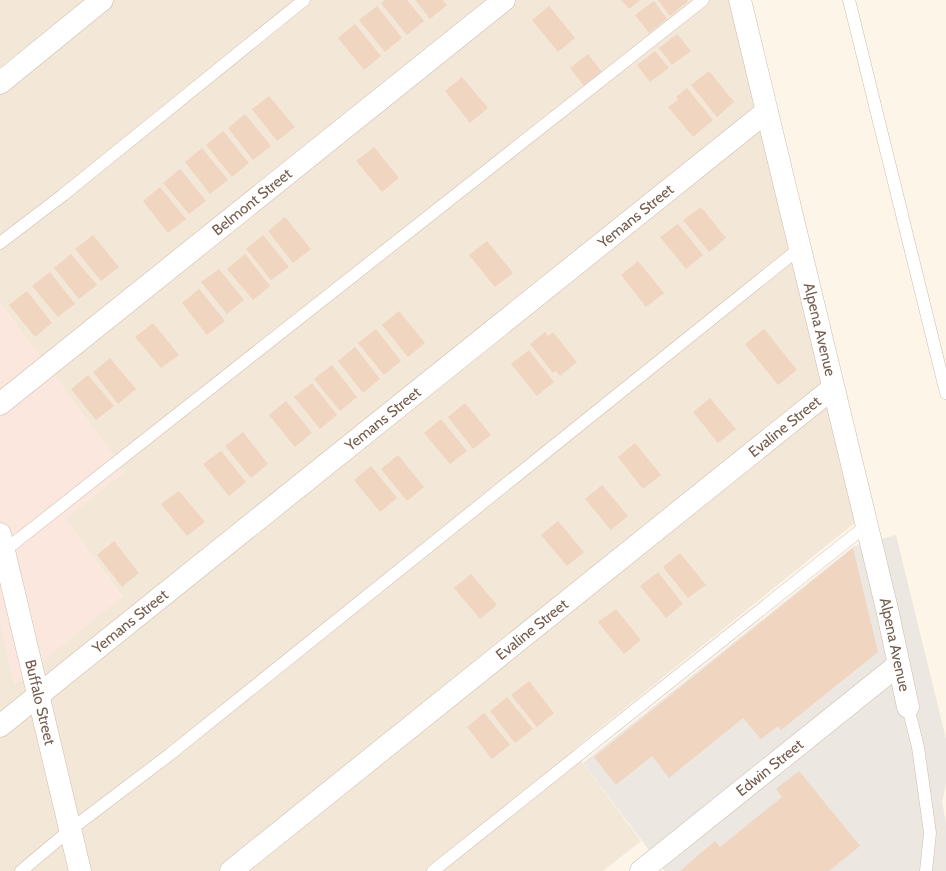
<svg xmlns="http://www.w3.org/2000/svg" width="946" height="871" font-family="Cabin,sans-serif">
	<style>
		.residential { fill: #f3e7d7 }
		.commercial { fill: #fbe7dd }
		.industrial { fill: #ede7e1 }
		.building { fill: #f0d5c1 }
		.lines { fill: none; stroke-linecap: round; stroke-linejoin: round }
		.lane-casing { stroke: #cdbdaf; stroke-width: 13 }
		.street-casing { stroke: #cdbdaf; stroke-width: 23 }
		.secondary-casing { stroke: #d0beac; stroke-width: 23 }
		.lane { stroke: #fff; stroke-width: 12 }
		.street { stroke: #fff; stroke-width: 22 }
		.secondary { stroke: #fff; stroke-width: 22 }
		.labels { text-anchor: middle; stroke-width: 3; stroke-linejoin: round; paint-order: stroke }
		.street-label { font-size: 15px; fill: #755d4d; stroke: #fef9ef }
	</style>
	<rect width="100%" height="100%" fill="#fcf5e8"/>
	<path class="residential" d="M 0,0 L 729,0 L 857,521 L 573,750 L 641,841 L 603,871 L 0,871 L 0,622 L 15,684 L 122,596 L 65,519 L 125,471 L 0,302 Z"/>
	<path class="commercial" d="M 0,302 L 125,471 L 65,519 L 122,597 L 15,684 L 0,622 Z"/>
	<path class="industrial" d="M 896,535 L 946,739 L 946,783 L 942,802 L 946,823 L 946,871 L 665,871 L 583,763 L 854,546 Z"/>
	<path class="building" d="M 385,0 L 407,0 L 424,21 L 407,35 L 381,3 Z
		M 415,0 L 443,0 L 447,5 L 430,19 Z
		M 621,0 L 640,0 L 629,9 Z
		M 658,0 L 687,0 L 688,1 L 670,16 Z
		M 654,1 L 667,19 L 649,33 L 635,15 Z
		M 377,6 L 402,38 L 385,52 L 359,20 Z
		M 549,6 L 575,38 L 558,52 L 532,20 Z
		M 355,24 L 381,56 L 364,70 L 338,38 Z
		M 677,34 L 691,51 L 672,65 L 659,48 Z
		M 655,51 L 669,68 L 650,82 L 637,65 Z
		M 588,54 L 602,72 L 584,86 L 570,68 Z
		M 709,71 L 734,102 L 717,117 L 691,85 Z
		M 462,77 L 488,108 L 470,123 L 445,91 Z
		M 687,88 L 713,120 L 693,137 L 668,107 L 678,100 L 676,97 Z
		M 269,96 L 295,127 L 277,141 L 252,109 Z
		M 245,114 L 271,146 L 253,160 L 228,128 Z
		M 223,131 L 249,163 L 232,177 L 206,145 Z
		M 374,147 L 399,178 L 382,192 L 356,161 Z
		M 202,148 L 228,180 L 210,194 L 185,162 Z
		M 180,169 L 206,201 L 189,214 L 163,183 Z
		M 160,187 L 186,219 L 168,233 L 143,201 Z
		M 701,207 L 726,238 L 709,252 L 683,220 Z
		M 285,217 L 311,249 L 293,263 L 268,231 Z
		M 678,224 L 703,255 L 686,269 L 660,237 Z
		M 93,235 L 119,267 L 101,281 L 75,249 Z
		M 263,235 L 289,267 L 271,280 L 246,249 Z
		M 487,241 L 513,273 L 495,287 L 469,255 Z
		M 71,254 L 97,285 L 79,299 L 54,268 Z
		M 245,254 L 270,286 L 253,300 L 227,269 Z
		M 638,261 L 664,293 L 646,307 L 621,275 Z
		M 219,269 L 244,300 L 227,314 L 201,282 Z
		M 50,272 L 75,304 L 58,317 L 32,286 Z
		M 199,289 L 225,321 L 207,335 L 182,303 Z
		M 27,291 L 52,323 L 35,337 L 9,305 Z
		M 399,311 L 425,343 L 408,357 L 382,325 Z
		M 153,323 L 179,355 L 161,368 L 135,337 Z
		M 376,329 L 401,361 L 384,375 L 358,343 Z
		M 764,329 L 797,370 L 778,385 L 745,344 Z
		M 545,332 L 548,336 L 553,332 L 577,362 L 560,376 L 556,371 L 553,373 L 530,344 Z
		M 355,347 L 380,379 L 363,393 L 338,361 Z
		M 529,350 L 554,382 L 537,396 L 511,364 Z
		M 110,358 L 136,389 L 118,404 L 93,372 Z
		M 332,365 L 357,397 L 340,411 L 314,379 Z
		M 88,375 L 114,406 L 96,420 L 71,389 Z
		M 312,383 L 337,415 L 320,429 L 294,397 Z
		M 710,398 L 736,429 L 718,443 L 693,412 Z
		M 286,401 L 312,433 L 295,447 L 269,415 Z
		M 465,403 L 491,435 L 473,449 L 448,417 Z
		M 441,419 L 467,451 L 450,464 L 424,433 Z
		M 243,432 L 268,464 L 251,478 L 225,446 Z
		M 635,443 L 661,475 L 643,489 L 618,457 Z
		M 221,451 L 246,482 L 229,496 L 203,464 Z
		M 398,455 L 424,487 L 407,501 L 381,469 Z
		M 371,466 L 397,498 L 380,512 L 354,480 Z
		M 602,485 L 628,516 L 611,530 L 585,499 Z
		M 179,491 L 205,522 L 187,536 L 161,504 Z
		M 558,521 L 584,552 L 567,566 L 541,535 Z
		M 114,541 L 139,573 L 122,587 L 97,555 Z
		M 853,548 L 878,652 L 781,730 L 778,726 L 761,739 L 743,718 L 669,778 L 652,756 L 616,785 L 594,757 Z
		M 680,553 L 706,585 L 688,598 L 663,567 Z
		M 658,572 L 683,604 L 666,618 L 640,586 Z
		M 471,574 L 497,605 L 480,619 L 454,588 Z
		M 616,609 L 641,640 L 624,654 L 598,622 Z
		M 529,681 L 554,713 L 537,727 L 511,695 Z
		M 507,697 L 533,729 L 515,743 L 490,711 Z
		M 484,713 L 510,745 L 492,759 L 467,727 Z
		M 799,771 L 860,846 L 829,871 L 680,871 L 715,841 L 720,847 L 782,797 L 776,789 Z"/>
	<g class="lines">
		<g class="lane-casing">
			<path id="lane" d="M 849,0 L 946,393
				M 0,243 L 63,195 L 304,0
				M 4,551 L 703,0
				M 908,707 L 918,747 L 930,833 L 926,871
				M 21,871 L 70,830 L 169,755 L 800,248
				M 433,871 L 867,525"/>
		</g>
		<g class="street-casing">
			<g id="street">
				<path id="s1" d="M 740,0 L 887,609 L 908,707"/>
				<path d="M 0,83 L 102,0"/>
				<path id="s2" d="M 0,404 L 504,0"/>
				<path id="s3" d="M 0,726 L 767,111"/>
				<path id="s4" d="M 231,871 L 833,388"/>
				<path id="s5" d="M 641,871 L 898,665"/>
			</g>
		</g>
		<g class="secondary-casing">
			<g id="secondary">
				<path id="s6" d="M 0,534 L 80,871"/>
			</g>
		</g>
		<use href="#lane" class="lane"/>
		<use href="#street" class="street"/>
		<use href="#secondary" class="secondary"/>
	</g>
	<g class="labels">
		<g class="street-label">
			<text dy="5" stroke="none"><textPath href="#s2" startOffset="323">Belmont Street</textPath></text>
			<text dy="5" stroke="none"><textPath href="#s3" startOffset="815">Yemans Street</textPath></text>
			<text dy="5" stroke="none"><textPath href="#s1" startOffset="339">Alpena Avenue</textPath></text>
			<text dy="5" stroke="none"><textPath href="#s3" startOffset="491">Yemans Street</textPath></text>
			<text dy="5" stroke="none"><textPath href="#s4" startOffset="710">Evaline Street</textPath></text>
			<text dy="5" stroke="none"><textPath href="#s3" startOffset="167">Yemans Street</textPath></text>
			<text dy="5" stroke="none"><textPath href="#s4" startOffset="386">Evaline Street</textPath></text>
			<text dy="5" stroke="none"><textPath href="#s1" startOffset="663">Alpena Avenue</textPath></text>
			<text dy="5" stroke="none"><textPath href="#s6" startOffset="173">Buffalo Street</textPath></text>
			<text dy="5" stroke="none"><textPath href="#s5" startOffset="165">Edwin Street</textPath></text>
		</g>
	</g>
</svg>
